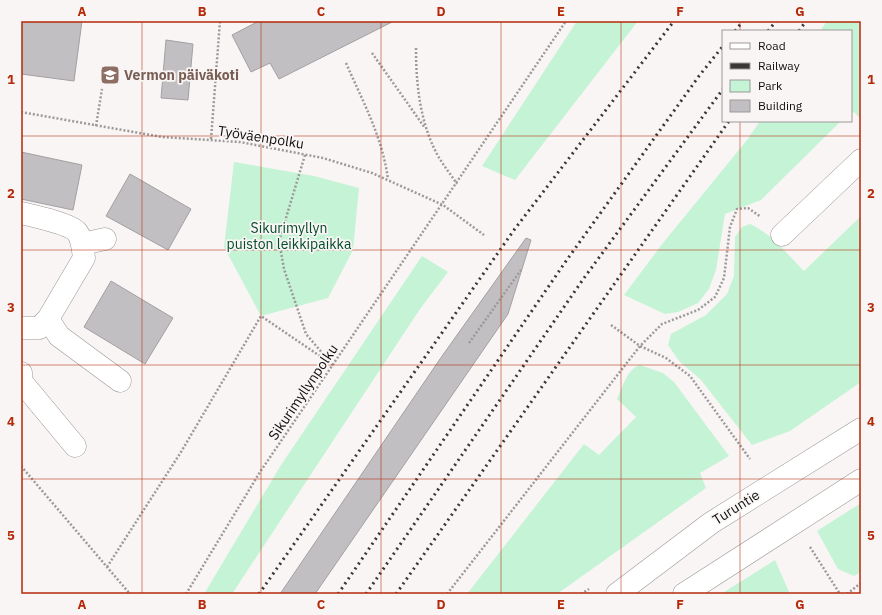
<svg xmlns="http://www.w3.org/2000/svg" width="882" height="615" font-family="'IBM Plex Sans',sans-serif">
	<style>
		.green { fill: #c5f3d6 }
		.building { fill: #c1bfc2; stroke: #a2a0a3 }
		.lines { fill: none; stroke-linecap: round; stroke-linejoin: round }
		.minor-casing { stroke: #9a9795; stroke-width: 23 }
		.major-casing { stroke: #9a9795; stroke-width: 23 }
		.path { stroke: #9c9999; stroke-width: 2.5; stroke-dasharray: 2 2; stroke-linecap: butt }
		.minor { stroke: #fff; stroke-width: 22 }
		.major { stroke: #fff; stroke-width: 22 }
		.rail { stroke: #393737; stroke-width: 3; stroke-dasharray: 2 4; stroke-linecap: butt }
		.grid { fill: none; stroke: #b52909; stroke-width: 1; stroke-opacity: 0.55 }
		.labels { text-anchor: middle; stroke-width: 3.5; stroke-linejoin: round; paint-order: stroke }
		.education-label { font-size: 14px; font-weight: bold; fill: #785e54; stroke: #f9f5f4; text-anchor: start }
		.street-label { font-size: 14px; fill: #0f0e0e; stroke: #f9f5f4 }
		.park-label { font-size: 14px; fill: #004b2b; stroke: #f9f5f4 }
		.neatline { fill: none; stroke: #b52909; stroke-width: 1.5 }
		.grid-label { font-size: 13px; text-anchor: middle; font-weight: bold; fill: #b52909 }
	</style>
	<rect width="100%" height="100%" fill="#f9f5f4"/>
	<path class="green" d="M 577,21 L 638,21 L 515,180 L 482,166 Z
		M 827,21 L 861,21 L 861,119 L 854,112 L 851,114 L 851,31 L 820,31 Z
		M 760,121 L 841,121 L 761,200 L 725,214 L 716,270 L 709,289 L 698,303 L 678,312 L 665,314 L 624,295 L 663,243 L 747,140 Z
		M 234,162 L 314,176 L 359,188 L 353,250 L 328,298 L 261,316 L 224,247 Z
		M 861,216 L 861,382 L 790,431 L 752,445 L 701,380 L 679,361 L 668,345 L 671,334 L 706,315 L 727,294 L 734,276 L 735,237 L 742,227 L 750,224 C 772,234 788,255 804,271 Z
		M 422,256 L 448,272 L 420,309 L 232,594 L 204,594 L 281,465 Z
		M 640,365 L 663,373 L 674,382 L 729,456 L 700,473 L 706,488 L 557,594 L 467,594 L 584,444 L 599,455 L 636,417 L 617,399 C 623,387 627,369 640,365 Z
		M 861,503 L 861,572 L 854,576 L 838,569 L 817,531 Z
		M 775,560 L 790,594 L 721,594 Z"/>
	<path class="building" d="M 21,21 L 82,21 L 74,81 L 21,74 Z
		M 259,21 L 394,21 L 279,79 L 270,63 L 251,72 L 232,35 Z
		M 166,40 L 193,44 L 188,100 L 161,98 Z
		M 21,152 L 82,165 L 73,210 L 21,199 Z
		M 130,174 L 191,209 L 168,250 L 106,216 Z
		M 526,238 L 531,240 L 508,314 L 315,594 L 280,594 L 440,359 Z
		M 111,281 L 173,318 L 145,364 L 84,327 Z"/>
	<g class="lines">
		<g class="minor-casing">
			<path id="minor" d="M 21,213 C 33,216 67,223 76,231 C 82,237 83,250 84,258 L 48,319 L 39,328 L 21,328
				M 782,235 L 861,160
				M 82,244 L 105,239
				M 48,319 L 59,336 L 120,381
				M 21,373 L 21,381 L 75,446"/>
		</g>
		<g class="major-casing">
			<path id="major" d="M 617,594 L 711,523 L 861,429
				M 684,594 L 861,480"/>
		</g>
		<path class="path" d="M 416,48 C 416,85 420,123 438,156 C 444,166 451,175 457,184
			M 372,53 L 425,128
			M 346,63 C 363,102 382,136 388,179
			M 21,112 L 162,137 L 240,142 L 323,158 L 372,173 L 443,205 L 484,235
			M 96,126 L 102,89
			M 211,139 L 220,21
			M 305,155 L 279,241 L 284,269 L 306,334 L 330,362
			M 611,325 L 640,346 L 666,358 L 690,376 L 750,459
			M 469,343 L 521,270
			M 21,466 L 130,594
			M 810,547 L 840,594
			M 107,567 L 181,452 L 261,316 L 333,365
			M 186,594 L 260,472 L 566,21
			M 447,594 L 640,346 L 662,324 L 698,310 L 715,297 L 724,278 L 730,227 L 737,209 L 748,208 L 761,217
			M 581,594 L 589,589
			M 847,594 L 861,583"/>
		<use href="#minor" class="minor"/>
		<use href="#major" class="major"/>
		<path class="rail" d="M 735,31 L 743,21
			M 768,31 L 776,21
			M 799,31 L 806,21
			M 259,594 L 514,230 L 674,21
			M 338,594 L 566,261 L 699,76 L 723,46
			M 366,594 L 584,278 L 723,89
			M 396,594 L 729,121"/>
	</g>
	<path class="grid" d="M 142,21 L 142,594M 261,21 L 261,594M 381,21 L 381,594M 501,21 L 501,594M 621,21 L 621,594M 740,21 L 740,31M 740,121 L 740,594M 21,136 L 861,136M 21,250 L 861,250M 21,365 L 861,365M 21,479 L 861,479"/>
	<defs>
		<g id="school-square" transform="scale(1)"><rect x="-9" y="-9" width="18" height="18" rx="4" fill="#8d6e63" stroke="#f9f5f4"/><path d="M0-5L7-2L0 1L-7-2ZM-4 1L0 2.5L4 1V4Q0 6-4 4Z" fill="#fff"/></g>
	</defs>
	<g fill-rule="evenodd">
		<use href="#school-square" x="110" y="75"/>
	</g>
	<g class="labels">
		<g class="education-label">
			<text x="124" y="80">Vermon päiväkoti</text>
		</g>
		<g class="street-label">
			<text transform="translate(261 137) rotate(9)" y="5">Työväenpolku</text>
			<text transform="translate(303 392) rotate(-56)" y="5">Sikurimyllynpolku</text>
			<text transform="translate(736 507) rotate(-32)" y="5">Turuntie</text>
		</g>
		<g class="park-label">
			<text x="289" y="233">Sikurimyllyn<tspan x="289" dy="16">puiston leikkipaikka</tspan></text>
		</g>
	</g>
	<rect width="882" height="615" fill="none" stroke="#f9f5f4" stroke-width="44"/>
	<rect x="722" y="30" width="130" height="92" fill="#f9f5f4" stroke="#9b9998"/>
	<rect x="730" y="43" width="20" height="6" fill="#ffffff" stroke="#9b9998"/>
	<text x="758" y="50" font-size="12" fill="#0f0e0e">Road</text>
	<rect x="730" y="63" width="20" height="6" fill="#393737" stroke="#9b9998"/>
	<text x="758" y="70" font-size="12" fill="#0f0e0e">Railway</text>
	<rect x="730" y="80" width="20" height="12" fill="#c5f3d6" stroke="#9b9998"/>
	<text x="758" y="90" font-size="12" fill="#0f0e0e">Park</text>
	<rect x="730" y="100" width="20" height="12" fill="#c1bfc2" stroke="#9b9998"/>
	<text x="758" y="110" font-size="12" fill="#0f0e0e">Building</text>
	<rect x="22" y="22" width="838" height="571" class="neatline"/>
	<g class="grid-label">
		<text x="82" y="16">A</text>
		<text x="202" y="16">B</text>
		<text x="321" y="16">C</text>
		<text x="441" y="16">D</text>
		<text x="561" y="16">E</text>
		<text x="680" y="16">F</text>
		<text x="800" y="16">G</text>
		<text x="11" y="84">1</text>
		<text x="871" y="84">1</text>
		<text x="11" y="198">2</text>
		<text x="871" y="198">2</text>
		<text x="11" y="312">3</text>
		<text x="871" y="312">3</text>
		<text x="11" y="426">4</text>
		<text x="871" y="426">4</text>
		<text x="11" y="540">5</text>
		<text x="871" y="540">5</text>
		<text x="82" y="609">A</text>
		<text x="202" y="609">B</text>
		<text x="321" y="609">C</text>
		<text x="441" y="609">D</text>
		<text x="561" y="609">E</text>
		<text x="680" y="609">F</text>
		<text x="800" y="609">G</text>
	</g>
</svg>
